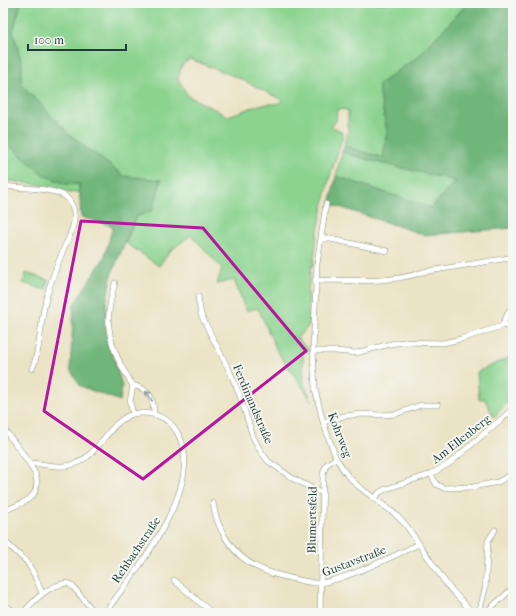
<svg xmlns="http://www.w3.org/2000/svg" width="516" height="616" font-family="'IM FELL French Canon',serif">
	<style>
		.green { fill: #8bd38f; stroke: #558862; fill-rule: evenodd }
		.forest { fill: #70b57a; stroke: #487957 }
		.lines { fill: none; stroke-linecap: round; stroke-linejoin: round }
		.minor-casing { stroke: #85907c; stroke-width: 6 }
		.minor { stroke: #fff; stroke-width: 5 }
		.oneway { stroke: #8f9e9a }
		.marked { fill: none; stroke: #b5179e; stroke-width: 3; stroke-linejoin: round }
		.labels { text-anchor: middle; stroke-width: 4; stroke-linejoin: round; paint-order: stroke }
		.street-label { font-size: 12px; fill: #1f3d34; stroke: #f6f6f2 }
	</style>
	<rect width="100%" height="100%" fill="#f6f6f2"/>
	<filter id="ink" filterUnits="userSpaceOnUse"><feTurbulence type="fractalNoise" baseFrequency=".025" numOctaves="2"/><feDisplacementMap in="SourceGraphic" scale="8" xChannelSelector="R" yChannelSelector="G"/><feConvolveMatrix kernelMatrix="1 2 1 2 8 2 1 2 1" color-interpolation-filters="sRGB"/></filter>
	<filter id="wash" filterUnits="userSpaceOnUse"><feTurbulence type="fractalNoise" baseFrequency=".012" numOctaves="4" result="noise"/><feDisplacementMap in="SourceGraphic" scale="16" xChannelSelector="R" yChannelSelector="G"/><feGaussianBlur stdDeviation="0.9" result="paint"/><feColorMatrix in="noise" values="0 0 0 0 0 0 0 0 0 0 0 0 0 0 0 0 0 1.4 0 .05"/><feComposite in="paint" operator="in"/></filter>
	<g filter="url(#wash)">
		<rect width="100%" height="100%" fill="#ebe3c5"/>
		<path class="green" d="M 21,3 L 468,3 L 419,56 L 378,85 L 387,131 L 383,158 L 344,146 L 348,131 L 348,110 L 337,109 L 336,121 L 332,126 L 342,132 L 343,135 L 329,180 L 317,234 L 313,266 L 311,266 L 308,290 L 309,326 L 297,338 L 309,350 L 309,351 L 303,352 L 304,383 L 312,401 L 277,351 L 258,308 L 246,311 L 234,280 L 217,284 L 222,268 L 191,235 L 170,251 L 159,266 L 126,243 L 136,217 L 124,177 L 70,135 L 21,84 L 22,64 L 13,31 ZM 190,59 L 241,79 L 282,100 L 280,103 L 259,105 L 228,116 L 188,96 L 178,79 L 182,65 Z
			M 3,140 L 44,175 L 65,184 L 79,184 L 79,192 L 69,193 L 56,187 L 3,180 Z
			M 342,152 L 376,162 L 456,180 L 431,208 L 336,176 Z
			M 26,273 L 48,280 L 46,290 L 23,283 Z
			M 508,358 L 513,360 L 513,396 L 494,417 L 484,398 L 479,400 L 477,372 Z"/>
		<path class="forest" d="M 3,3 L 21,3 L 13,31 L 22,64 L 21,84 L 70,135 L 124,176 L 161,180 L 153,210 L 136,217 L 112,273 L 106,304 L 106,331 L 122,386 L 120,401 L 80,386 L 70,369 L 74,304 L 104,258 L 113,226 L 81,217 L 79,184 L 65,184 L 44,175 L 3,140 Z
			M 468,3 L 513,3 L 513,228 L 425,235 L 330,204 L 336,176 L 431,208 L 456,181 L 376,162 L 342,152 L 344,146 L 383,158 L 387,131 L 378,85 L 419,56 Z"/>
	</g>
	<g filter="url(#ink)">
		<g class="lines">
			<g class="minor-casing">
				<path id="minor" d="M 3,186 C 18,188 55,188 66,197 C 72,203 75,211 74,219 C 74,229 68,239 64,248 C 57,266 49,284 45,303 C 40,324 41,349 32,369
					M 326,204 L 317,264 L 313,351 L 315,389 L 323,422 L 336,458 L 347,475 L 358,486 L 395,514 L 406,525 L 447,585 L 473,613
					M 321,237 L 387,251
					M 315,280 C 350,280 389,284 423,272 L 509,258
					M 115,283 C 105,317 106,337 123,369 C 126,373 129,381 133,385 C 135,386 139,387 141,388 C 152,393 154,404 154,414
					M 198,297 L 201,315 L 230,372 L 240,396 L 253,437 L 260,450 L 268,461 L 292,478 L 317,491 L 322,492
					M 502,326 L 509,311 L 513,310
					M 313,351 L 336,351 L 356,353 L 390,344 L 403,342 L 443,343 L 461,339 L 502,326 L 513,324
					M 133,385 L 130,402 L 133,414
					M 323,422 L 344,416 L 362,414 L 382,415 L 396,414 L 421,405 L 438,405
					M 3,428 C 12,440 32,463 36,477 C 38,483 36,493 31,497 C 23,505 12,506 3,512
					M 29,463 C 44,463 55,469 71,465 C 99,458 108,421 133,414 C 147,411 163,415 172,425 C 216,476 134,572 105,613
					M 431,474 L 436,484 L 444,488 L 473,487 L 498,482 L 513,474
					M 375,498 L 380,492 L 386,489 L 431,474 L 450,463 L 513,409
					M 213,503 C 217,529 232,555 257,567 C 274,576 295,579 313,583 C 324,584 333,580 343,577 C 370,568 394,556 419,544
					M 3,540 L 27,562 L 34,574 L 42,593
					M 174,580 L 212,613
					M 3,604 L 16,613
					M 23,613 C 35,599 49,585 68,583 L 74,588 L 95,613
					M 86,613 L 91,608
					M 320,613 L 323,474 L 326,465 L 336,458
					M 479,613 L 485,589 L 488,541 L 495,530
					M 485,613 L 513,588"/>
			</g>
			<use href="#minor" class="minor"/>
		</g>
		<defs><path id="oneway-shaft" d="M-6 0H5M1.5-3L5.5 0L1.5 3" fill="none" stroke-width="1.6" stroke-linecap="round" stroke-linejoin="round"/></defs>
		<use class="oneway" href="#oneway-shaft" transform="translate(149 396) rotate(-123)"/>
	</g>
	<path class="marked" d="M 81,221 L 203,228 L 306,351 L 143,479 L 44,411 Z"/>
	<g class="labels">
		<g class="street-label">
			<text transform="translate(253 404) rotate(67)" y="4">Ferdinandstraße</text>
			<text transform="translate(340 435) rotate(69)" y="4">Kohrweg</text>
			<text transform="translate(461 439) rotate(-38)" y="4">Am Ellenberg</text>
			<text transform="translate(312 520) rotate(-89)" y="4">Blumertsfeld</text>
			<text transform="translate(136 550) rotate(-56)" y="4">Rehbachstraße</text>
			<text transform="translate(354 561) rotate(-21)" y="4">Gustavstraße</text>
		</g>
	</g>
	<rect width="516" height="616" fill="none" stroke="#f6f6f2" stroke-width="16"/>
	<path d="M28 44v6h98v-6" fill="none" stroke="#1f3d34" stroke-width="2"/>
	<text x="34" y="44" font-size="12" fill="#1f3d34" stroke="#f6f6f2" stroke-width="3" paint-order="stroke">100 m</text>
</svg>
